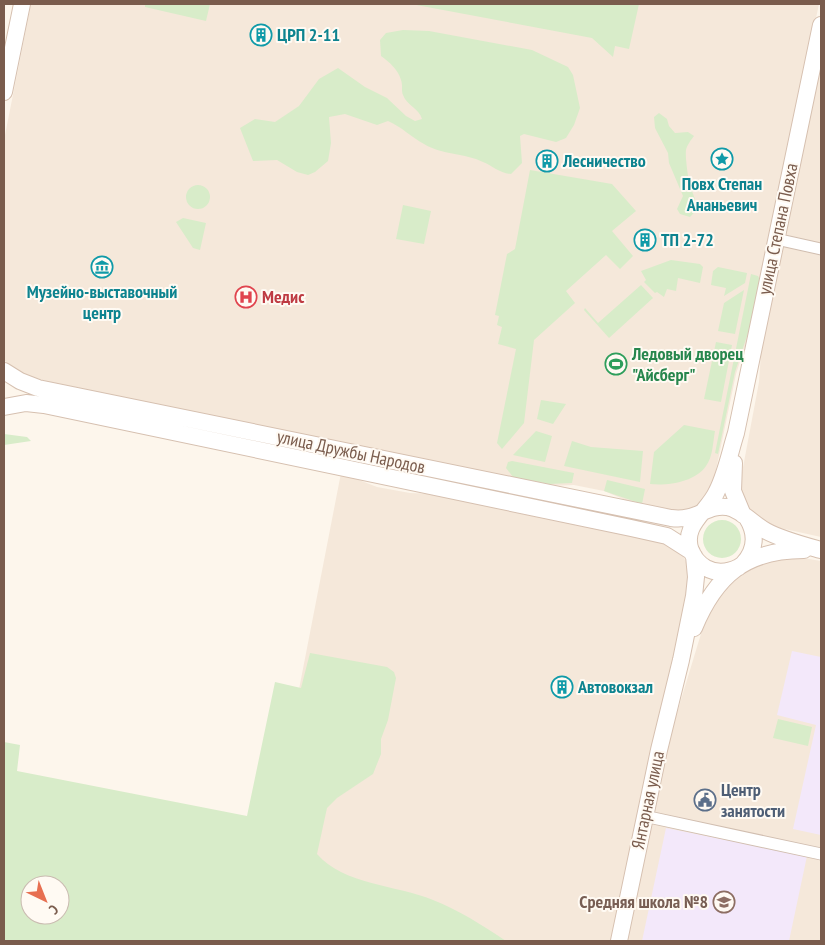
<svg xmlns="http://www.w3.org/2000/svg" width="825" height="945" font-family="'PT Sans Narrow',sans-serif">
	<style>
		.residential { fill: #f5e8da }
		.education { fill: #f3e8fa }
		.green { fill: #d8ecc9; fill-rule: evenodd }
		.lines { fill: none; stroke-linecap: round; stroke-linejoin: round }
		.street-casing { stroke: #d1beb0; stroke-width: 13 }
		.secondary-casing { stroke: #d6c0b0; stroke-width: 18 }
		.street { stroke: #fff; stroke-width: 11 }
		.secondary { stroke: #fff; stroke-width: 16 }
		.labels { text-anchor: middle; stroke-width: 4; stroke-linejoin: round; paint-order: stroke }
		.culture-label { font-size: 18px; font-weight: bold; fill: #0d838f; stroke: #fffaf3; text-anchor: start }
		.street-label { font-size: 18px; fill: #7a5c4d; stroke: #fffaf3 }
		.health-label { font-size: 18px; font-weight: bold; fill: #be3a42; stroke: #fffaf3; text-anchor: start }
		.leisure-label { font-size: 18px; font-weight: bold; fill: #27864d; stroke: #fffaf3; text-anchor: start }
		.service-label { font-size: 18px; font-weight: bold; fill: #4e5e75; stroke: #fffaf3; text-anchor: start }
		.education-label { font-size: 18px; font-weight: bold; fill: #785e54; stroke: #fffaf3; text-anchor: end }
	</style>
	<rect width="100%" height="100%" fill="#fdf6ec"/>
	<path class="residential" d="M 31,4 L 819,4 L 748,337 L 736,374 L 712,489 L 698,505 L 679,512 L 635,504 L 604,491 L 574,485 L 549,486 L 46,381 L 24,374 L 8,364 L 4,360 L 4,140 Z
		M 821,56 L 821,537 L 771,526 L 749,509 L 741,493 L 741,478 L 759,382 L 762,338 Z
		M 341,473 L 377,487 L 410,493 L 437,494 L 660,541 L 681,553 L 684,558 L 687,564 L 690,583 L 612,941 L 295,941 L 275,813 Z
		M 803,558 L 821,561 L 821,941 L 626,941 L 663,759 L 707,614 L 734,578 L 754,566 L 779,559 Z"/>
	<path class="education" d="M 792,651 L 821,657 L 821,835 L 793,829 L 816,725 L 777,715 Z
		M 666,828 L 807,856 L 789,941 L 642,941 Z"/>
	<path class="green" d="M 145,4 L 210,4 L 206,21 L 145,7 Z
		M 411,4 L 639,4 L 629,49 L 615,46 L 613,57 L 592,38 Z
		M 403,30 L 429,31 L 532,50 L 568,67 L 573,75 L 580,108 L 574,125 L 566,138 L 556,142 L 524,134 L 520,136 L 522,163 L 511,174 C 499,173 493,166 483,162 C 465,153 442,155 424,144 C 411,137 402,127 388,121 L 377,125 L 345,114 L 329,117 L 331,143 L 328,161 L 315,172 L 308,175 L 297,172 L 277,160 L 253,161 L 240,128 L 255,119 L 275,122 L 299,106 L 319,79 L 338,68 L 365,87 L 387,98 L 406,116 L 415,121 L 422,119 C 419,108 407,106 403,95 C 401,91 403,85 401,80 C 398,69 389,62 381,56 L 380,40 L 386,33 Z
		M 659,113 L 667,119 L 669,126 L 675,133 L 688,132 L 694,136 C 691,140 687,145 686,150 C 685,156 688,179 690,185 C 693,197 702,207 690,217 L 680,214 L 677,209 L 683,196 L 669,163 L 668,153 L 655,128 L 654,117 Z
		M 530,170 L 612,184 L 636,211 L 612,231 L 633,256 L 620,269 L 606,255 L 566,291 L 575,303 L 534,340 L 524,423 L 502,449 L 497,443 L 516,349 L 498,344 L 502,327 L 497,325 L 499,316 L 495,315 L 507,254 L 515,249 Z
		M186 197a12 12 0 1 1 24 0a12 12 0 1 1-24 0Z
		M 403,205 L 431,211 L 424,244 L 396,239 Z
		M 183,218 L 206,223 L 200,250 L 193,248 L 176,222 Z
		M 671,260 L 700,264 L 703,267 L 700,283 L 678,278 L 676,291 L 667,289 L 664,297 L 657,292 L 655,293 L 644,282 L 646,280 L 641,271 Z
		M 718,267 L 747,273 L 745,283 L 724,296 L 726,288 L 711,285 L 713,271 Z
		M 751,274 L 758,276 L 760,280 L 749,330 L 735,372 L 718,454 L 715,453 Z
		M 641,285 L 653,298 L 609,338 L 584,310 L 585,308 L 598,323 Z
		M 744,290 L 735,334 L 718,331 L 724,303 Z
		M 716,342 L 732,345 L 721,402 L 704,399 Z
		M 541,400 L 566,404 L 553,424 L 537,419 Z
		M 684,425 L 715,431 C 713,441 713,457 706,466 C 695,482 668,486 650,484 L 654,452 Z
		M 536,431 L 552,436 L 545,462 L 513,455 Z
		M 4,434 L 27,437 L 31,441 L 4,445 Z
		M 572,441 L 591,447 L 643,451 L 640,482 L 564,466 Z
		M 512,461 L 574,473 L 572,483 L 549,484 L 513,477 L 506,468 L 508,462 Z
		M 607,480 L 645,489 L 642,504 L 604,491 Z
		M703 539a19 19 0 1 1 38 0a19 19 0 1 1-38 0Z
		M 310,653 L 387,667 L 394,672 L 396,678 L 388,720 L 381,739 L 381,754 L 373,774 L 337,798 L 327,808 L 317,854 C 344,885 397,885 433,900 C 459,910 482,925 506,941 L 4,941 L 4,742 L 20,745 L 17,771 L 247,816 L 275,682 L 301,688 ZM 30,885 L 60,885 L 60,915 L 30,915 Z
		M 778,719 L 812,727 L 808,746 L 773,738 Z"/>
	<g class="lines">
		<g class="street-casing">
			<path id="street" d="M 776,239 L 821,249
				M 644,816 L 821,854"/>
		</g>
		<g class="secondary-casing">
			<path id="secondary" d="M 4,92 L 22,4
				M 4,371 L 20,381 L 38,388 L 671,518 C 696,522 707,504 727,507 C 742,510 753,524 766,531 C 783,540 803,545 821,550
				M 4,407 L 26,403 L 44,405 L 631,528 L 667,536 L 692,552
				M 734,463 L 733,491 L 743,515
				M 743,564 C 756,550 757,534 747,518
				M 739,567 C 729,572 717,574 706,568 C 699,564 694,558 691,551 C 681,525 708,512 717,491 C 726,473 730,452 736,433 L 821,25
				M 694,628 C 716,575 746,550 804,550
				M 619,941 L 659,750 L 681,660 L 694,596 L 696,577 L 694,556"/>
		</g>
		<use href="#street" class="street"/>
		<use href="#secondary" class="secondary"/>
	</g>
	<defs>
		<g id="building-ring" transform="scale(1.125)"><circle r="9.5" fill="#fffaf3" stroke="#0f9aa8" stroke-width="1.5"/><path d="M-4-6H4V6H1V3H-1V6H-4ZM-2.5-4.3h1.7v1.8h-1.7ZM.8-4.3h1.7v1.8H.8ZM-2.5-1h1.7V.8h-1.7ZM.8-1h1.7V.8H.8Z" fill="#0f9aa8"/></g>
		<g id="sight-ring" transform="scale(1.125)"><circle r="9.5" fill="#fffaf3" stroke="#0f9aa8" stroke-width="1.5"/><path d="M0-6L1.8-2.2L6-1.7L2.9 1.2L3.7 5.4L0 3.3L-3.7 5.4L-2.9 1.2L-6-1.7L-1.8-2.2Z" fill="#0f9aa8"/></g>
		<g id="museum-ring" transform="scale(1.125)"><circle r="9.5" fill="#fffaf3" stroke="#0f9aa8" stroke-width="1.5"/><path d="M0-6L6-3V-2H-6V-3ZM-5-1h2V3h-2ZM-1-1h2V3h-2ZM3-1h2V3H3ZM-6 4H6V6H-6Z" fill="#0f9aa8"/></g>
		<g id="hospital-ring" transform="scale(1.125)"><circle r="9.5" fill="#fffaf3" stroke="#e0444e" stroke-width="1.5"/><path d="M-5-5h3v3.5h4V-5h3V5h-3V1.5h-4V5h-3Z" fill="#e0444e"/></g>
		<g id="stadium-ring" transform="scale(1.125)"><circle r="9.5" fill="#fffaf3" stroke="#2e9e5b" stroke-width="1.5"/><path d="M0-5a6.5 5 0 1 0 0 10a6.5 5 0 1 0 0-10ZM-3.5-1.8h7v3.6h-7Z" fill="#2e9e5b"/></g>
		<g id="civic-ring" transform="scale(1.125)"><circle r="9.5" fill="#fffaf3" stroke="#5c6f8a" stroke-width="1.5"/><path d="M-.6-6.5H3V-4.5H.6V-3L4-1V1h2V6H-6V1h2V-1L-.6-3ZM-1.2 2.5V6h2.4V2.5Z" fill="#5c6f8a"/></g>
		<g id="school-ring" transform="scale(1.125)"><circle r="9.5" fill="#fffaf3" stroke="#8d6e63" stroke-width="1.5"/><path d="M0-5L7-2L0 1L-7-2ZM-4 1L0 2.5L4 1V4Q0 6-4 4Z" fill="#8d6e63"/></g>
	</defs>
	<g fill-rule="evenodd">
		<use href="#building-ring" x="261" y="35"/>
		<use href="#sight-ring" x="722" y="159"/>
		<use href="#building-ring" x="547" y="161"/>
		<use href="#building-ring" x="645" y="240"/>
		<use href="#museum-ring" x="102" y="267"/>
		<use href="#hospital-ring" x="246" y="297"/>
		<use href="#stadium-ring" x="616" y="364"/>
		<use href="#building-ring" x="562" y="687"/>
		<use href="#civic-ring" x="705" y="800"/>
		<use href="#school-ring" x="724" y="902"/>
	</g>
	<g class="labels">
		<g class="culture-label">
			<text x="277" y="41">ЦРП 2-11</text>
			<text x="563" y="167">Лесничество</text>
			<text x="722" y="190" text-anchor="middle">Повх Степан<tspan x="722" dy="21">Ананьевич</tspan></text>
			<text x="661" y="246">ТП 2-72</text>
			<text x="102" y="298" text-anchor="middle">Музейно-выставочный<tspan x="102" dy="21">центр</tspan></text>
			<text x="578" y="693">Автовокзал</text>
		</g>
		<g class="street-label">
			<text transform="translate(778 229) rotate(-78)" y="6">улица Степана Повха</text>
			<text transform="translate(351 452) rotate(12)" y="6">улица Дружбы Народов</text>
			<text transform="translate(648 800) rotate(-78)" y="6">Янтарная улица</text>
		</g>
		<g class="health-label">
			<text x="262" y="303">Медис</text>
		</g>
		<g class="leisure-label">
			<text x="632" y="360">Ледовый дворец<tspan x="632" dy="21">"Айсберг"</tspan></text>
		</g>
		<g class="service-label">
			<text x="721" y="796">Центр<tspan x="721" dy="21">занятости</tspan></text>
		</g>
		<g class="education-label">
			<text x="708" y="908">Средняя школа №8</text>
		</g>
	</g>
	<rect width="825" height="945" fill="none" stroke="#7a5c4d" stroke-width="10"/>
	<g transform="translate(45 900) rotate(137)"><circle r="24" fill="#fffaf3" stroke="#cabbb1"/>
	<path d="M0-4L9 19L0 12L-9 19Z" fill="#e76f51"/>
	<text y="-8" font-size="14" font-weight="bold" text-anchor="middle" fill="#7a5c4d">С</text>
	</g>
</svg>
